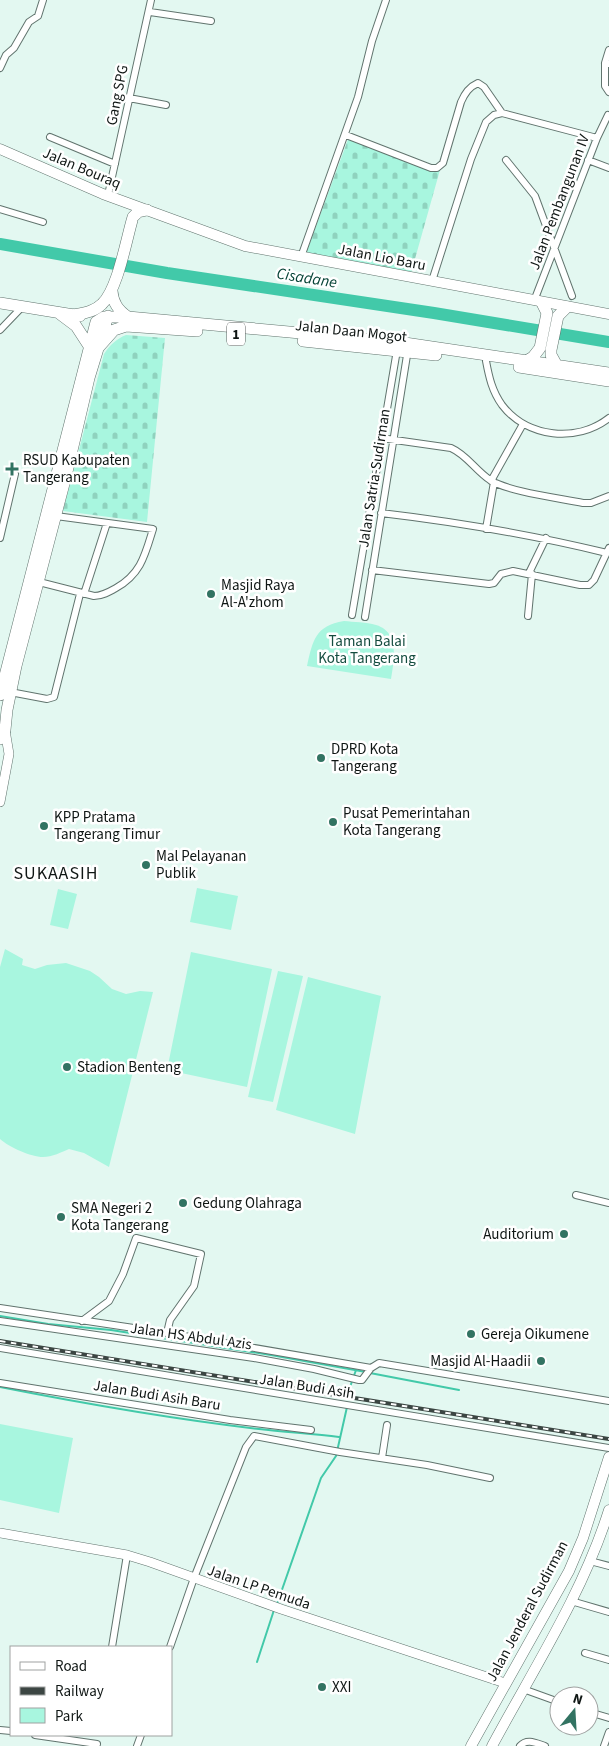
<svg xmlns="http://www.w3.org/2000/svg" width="609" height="1746" font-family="'Source Sans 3',sans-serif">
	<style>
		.green { fill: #a8f6df }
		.cemetery { fill: url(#cemetery-stones) }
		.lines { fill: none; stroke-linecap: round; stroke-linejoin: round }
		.stream { stroke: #42c9a9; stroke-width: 2 }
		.river { stroke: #42c9a9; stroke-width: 12 }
		.street-casing { stroke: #61746e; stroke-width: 8 }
		.secondary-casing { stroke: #61746e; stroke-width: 10 }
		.primary-casing { stroke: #61746e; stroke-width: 11 }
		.highway-casing { stroke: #61746e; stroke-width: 12 }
		.street { stroke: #fff; stroke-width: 6 }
		.secondary { stroke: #fff; stroke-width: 9 }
		.primary { stroke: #fff; stroke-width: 10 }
		.highway { stroke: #fff; stroke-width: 11 }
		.rail-casing { stroke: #3c4643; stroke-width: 4 }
		.rail { stroke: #fff; stroke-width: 2; stroke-dasharray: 5.5; stroke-linecap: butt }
		.poi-dot { fill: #327362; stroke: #fff; stroke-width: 2 }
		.labels { text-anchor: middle; stroke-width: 5; stroke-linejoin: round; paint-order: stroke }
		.shield { fill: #fff; stroke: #575c5a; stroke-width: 1 }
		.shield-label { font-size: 14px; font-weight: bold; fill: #0f1614 }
		.street-label { font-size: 15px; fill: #0f1614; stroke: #fff }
		.poi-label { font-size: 15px; fill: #0f1614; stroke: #fff; text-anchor: start }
		.park-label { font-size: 15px; fill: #144c3f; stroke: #fff }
		.water-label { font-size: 16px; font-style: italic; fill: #064336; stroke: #fff }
		.quarter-label { font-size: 18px; letter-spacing: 1px; fill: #0f1614; stroke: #fff }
	</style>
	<defs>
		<pattern id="cemetery-stones" width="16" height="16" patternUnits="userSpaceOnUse" patternTransform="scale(1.25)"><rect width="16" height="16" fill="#a8f6df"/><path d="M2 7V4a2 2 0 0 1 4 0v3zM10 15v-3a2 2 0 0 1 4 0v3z" fill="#8fd2be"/></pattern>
	</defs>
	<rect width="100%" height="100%" fill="#e3f8f1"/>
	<path class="green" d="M 344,621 C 354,622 366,622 376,625 C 400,632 394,661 391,679 L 307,666 C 313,640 315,626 344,621 Z
		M 197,888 L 238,896 L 231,930 L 190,922 Z
		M 58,889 L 77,894 L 68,929 L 50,925 Z
		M 5,949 L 23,959 L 22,965 L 35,969 L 47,965 L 66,963 L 90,971 L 99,977 L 112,989 L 126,994 L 140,991 L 153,992 L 109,1167 L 84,1153 L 69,1149 C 62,1152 52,1157 43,1157 C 31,1157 9,1147 0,1139 L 0,967 Z
		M 191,952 L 272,969 L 247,1087 L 167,1070 Z
		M 278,971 L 303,976 L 273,1102 L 248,1097 Z
		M 308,977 L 381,996 L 355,1134 L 276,1110 Z
		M 0,1424 L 73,1438 L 59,1513 L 0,1500 Z"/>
	<path class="cemetery" d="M 350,134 L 440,170 L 411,273 L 304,259 Z
		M 126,335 L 165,338 L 147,522 L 63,511 L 104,354 C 110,345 116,339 126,335 Z"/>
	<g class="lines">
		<path class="stream" d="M 0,1316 L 48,1324 L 111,1330 L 271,1355 L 366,1372
			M 370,1373 L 459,1390
			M 0,1387 C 86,1404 172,1419 259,1429 C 286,1432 313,1434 339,1437
			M 350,1387 L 356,1370
			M 277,1604 L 321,1478 L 336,1456 L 347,1407
			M 257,1662 L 274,1610"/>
		<path class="river" d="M 0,244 L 167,273 L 434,313 L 609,342"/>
		<g class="street-casing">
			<path id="street" d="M 150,12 L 211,21
				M 605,63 L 609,50
				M 609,64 L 605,63 L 605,86 L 609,92
				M 0,68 L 6,55 L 14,48 L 29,22 L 38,16 L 43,0
				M 129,98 L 166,105
				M 346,135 L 431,168 L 437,168 L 443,163 L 461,102 C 465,93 469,87 478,83 L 484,87 L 502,113
				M 50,137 L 115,164
				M 506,160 L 535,196 L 572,296
				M 588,160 L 609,168
				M 108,195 L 151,0
				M 0,209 L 43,222
				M 301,257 L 358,97 L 372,41 L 386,0
				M 432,281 L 471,159 L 486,122 L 494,115 L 502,113 L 597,138
				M 534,301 L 597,138 L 608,115 L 609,116
				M 0,330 L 23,306
				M 486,361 C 489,377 492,391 502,405 C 527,438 577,443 609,418
				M 381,438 L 451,448 C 467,455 475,470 490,480 C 509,492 559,498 583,503 L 591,503 L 609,496
				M 491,481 L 523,424
				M 381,513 C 457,522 533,535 607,553
				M 486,529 L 494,482
				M 0,538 L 15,474
				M 372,570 L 489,584 L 494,583 L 501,574 L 513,571 L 580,585 L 589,585 L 594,580 L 609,548
				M 529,573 L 546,538
				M 39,582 L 94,596 C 102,596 109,592 116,588 C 141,574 145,555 153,529 L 56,516
				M 84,594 L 107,523
				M 352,615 L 397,350
				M 528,616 L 532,574
				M 365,617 L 408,349
				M 10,692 L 47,699 L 54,697 L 80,594
				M 576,1195 L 609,1203
				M 0,1308 L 167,1333 L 371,1368
				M 0,1321 L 254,1358 L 314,1369 L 359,1380 L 362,1380 L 371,1368 L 379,1363 L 609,1401
				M 82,1321 L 109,1301 L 123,1274 L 136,1238 L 201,1254 L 194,1286 L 170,1320 L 167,1333
				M 0,1348 L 609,1448
				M 0,1383 L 230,1420 L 311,1430
				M 382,1458 L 387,1425
				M 590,1561 L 609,1566
				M 571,1601 L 609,1612
				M 112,1647 L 127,1555
				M 170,1647 L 194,1578 L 246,1447 L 254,1436 L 340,1452 L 427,1465 L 490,1478
				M 585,1653 L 609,1660
				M 523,1689 L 559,1702
				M 589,1712 L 609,1718
				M 0,1730 L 11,1731
				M 35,1735 L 97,1744
				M 137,1746 L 141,1735
				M 520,1746 C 527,1738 536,1743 545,1746
				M 604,1746 L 609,1732"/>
		</g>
		<g class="secondary-casing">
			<path id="secondary" d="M 0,802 L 9,754 L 5,730
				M 0,1533 L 127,1555 L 150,1562 L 281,1609 L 505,1683"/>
		</g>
		<g class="primary-casing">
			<path id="primary" d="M 0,149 L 103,194 L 245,246 L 609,314
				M 471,1746 L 569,1571 L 583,1538 L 609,1457
				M 492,1746 C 533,1670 583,1593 609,1510"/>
		</g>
		<g class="highway-casing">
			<path id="highway" d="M 112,291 C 113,303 118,310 128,317
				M 0,303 L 80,316
				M 60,314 L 76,326 L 89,346
				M 73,315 C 84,313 94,312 102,304 C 118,289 126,240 133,217 L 138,212 L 147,210
				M 303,341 L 436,355
				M 98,348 L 114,330 L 126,326 L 197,331
				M 528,360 L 533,357 L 540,348 L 547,313 L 542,303
				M 556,364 L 551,355 L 551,350 L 558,316 L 567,307
				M 519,367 L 609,381
				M 0,695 L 96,322 L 104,317 L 128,317 L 398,342 L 609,373
				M 0,739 L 5,730 L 7,710 L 16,666 L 66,476 L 89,378 L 108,316"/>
		</g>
		<use href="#street" class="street"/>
		<use href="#secondary" class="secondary"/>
		<use href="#primary" class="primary"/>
		<use href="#highway" class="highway"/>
		<g class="rail-casing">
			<path id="rail" d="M 0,1341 L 609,1439"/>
		</g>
		<use href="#rail" class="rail"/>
	</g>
	<g class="poi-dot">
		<path d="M9.5 461.5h5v5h5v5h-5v5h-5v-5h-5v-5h5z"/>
		<circle cx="211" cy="594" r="5"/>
		<circle cx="321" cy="758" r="5"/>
		<circle cx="333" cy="822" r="5"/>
		<circle cx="44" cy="826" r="5"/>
		<circle cx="146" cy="865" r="5"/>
		<circle cx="67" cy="1067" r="5"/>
		<circle cx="183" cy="1203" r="5"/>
		<circle cx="61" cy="1217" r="5"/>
		<circle cx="564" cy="1234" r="5"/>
		<circle cx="471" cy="1334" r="5"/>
		<circle cx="541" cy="1361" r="5"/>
		<circle cx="322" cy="1687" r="5"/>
	</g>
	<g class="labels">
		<rect class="shield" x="227" y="322.5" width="18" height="23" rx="4"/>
		<g class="shield-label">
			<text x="236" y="339">1</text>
		</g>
		<g class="street-label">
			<text transform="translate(117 95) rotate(-79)" y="5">Gang SPG</text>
			<text transform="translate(82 168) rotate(23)" y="5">Jalan Bouraq</text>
			<text transform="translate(559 202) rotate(-69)" y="5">Jalan Pembangunan IV</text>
			<text transform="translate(382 257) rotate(11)" y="5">Jalan Lio Baru</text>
			<text transform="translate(351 331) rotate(6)" y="5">Jalan Daan Mogot</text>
			<text transform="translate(374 478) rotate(-81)" y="5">Jalan Satria-Sudirman</text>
			<text transform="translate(191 1336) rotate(8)" y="5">Jalan HS Abdul Azis</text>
			<text transform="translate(307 1386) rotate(9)" y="5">Jalan Budi Asih</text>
			<text transform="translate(157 1395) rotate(9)" y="5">Jalan Budi Asih Baru</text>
			<text transform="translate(259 1587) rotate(19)" y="5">Jalan LP Pemuda</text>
			<text transform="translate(527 1611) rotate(-62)" y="5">Jalan Jenderal Sudirman</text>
		</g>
		<g class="poi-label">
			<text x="23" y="465">RSUD Kabupaten<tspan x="23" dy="17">Tangerang</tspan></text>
			<text x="221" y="590">Masjid Raya<tspan x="221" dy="17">Al-A'zhom</tspan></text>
			<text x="331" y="754">DPRD Kota<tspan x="331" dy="17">Tangerang</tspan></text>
			<text x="343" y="818">Pusat Pemerintahan<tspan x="343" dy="17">Kota Tangerang</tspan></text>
			<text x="54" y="822">KPP Pratama<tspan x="54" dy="17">Tangerang Timur</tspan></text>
			<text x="156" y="861">Mal Pelayanan<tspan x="156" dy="17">Publik</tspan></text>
			<text x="77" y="1072">Stadion Benteng</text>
			<text x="193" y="1208">Gedung Olahraga</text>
			<text x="71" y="1213">SMA Negeri 2<tspan x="71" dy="17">Kota Tangerang</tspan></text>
			<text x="554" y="1239" text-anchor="end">Auditorium</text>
			<text x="481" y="1339">Gereja Oikumene</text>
			<text x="531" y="1366" text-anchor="end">Masjid Al-Haadii</text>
			<text x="332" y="1692">XXI</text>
		</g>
		<g class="park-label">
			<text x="367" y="646">Taman Balai<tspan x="367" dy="17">Kota Tangerang</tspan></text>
		</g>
		<g class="water-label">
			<text transform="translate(307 277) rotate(9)" y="6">Cisadane</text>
		</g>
		<g class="quarter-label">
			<text x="56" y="879">SUKAASIH</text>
		</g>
	</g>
	<rect x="10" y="1646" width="162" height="90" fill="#ffffff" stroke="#9fa2a1"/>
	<rect x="20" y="1662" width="25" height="8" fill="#ffffff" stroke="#9fa2a1"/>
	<text x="55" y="1671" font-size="15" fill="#0f1614">Road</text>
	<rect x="20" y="1687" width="25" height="8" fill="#3c4643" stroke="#9fa2a1"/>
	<text x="55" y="1696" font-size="15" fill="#0f1614">Railway</text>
	<rect x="20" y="1708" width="25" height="15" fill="#a8f6df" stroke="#9fa2a1"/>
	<text x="55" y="1721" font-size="15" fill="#0f1614">Park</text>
	<g transform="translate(574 1711) rotate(18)"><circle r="24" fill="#ffffff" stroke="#9fa2a1"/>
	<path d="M0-4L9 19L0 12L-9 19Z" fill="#327362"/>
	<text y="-8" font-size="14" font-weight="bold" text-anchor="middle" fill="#0f1614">N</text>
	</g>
</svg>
